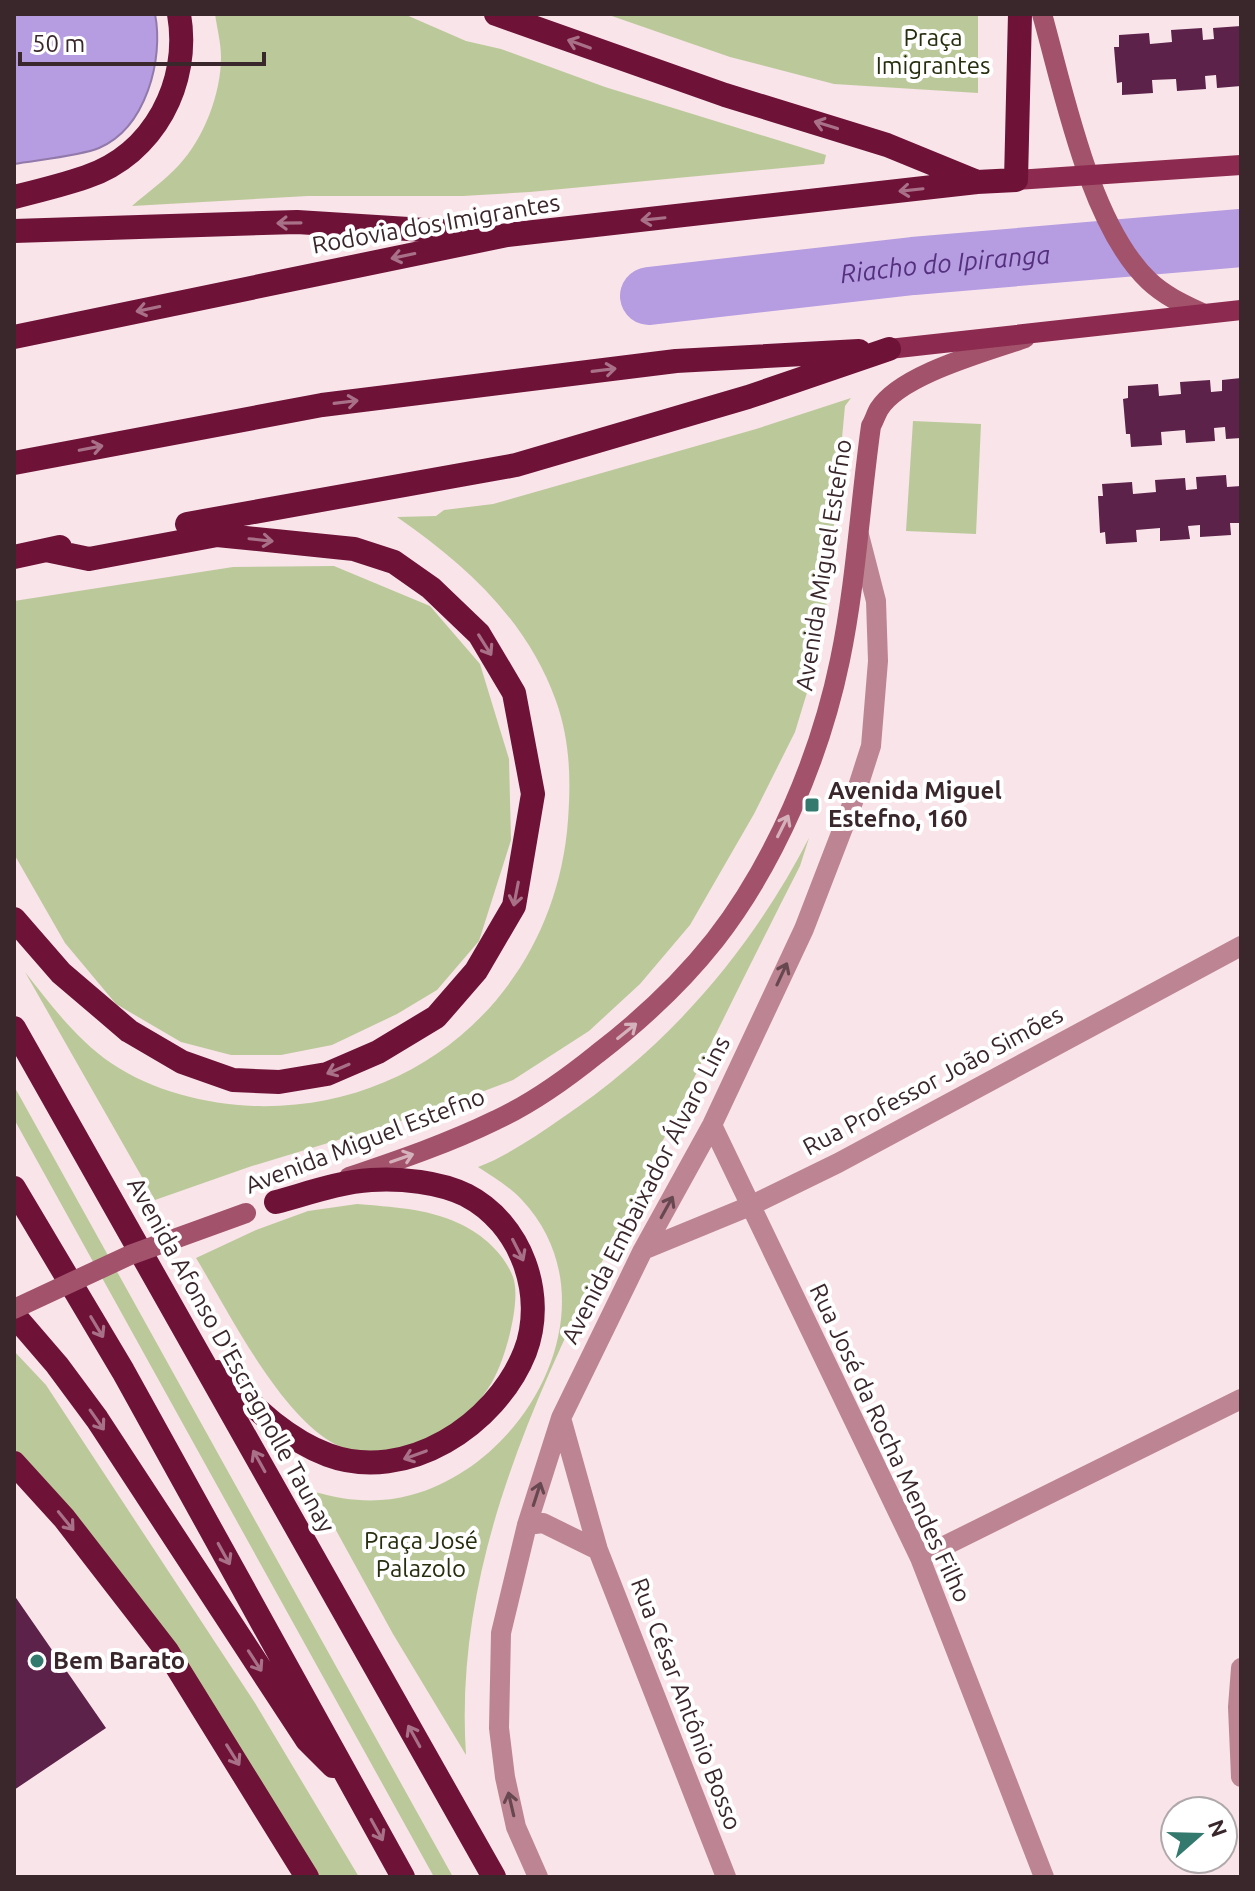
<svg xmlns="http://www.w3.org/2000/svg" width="1255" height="1891" font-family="Ubuntu,sans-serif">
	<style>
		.green { fill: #bbc99a }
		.water { fill: #b69ce0; stroke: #9179aa; stroke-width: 2 }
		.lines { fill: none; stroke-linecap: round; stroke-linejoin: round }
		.river { stroke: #b69ce0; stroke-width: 58 }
		.building { fill: #5c224a }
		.street { stroke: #bd8594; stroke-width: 20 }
		.secondary { stroke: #a2526b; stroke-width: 20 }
		.primary { stroke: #8c2a4f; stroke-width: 20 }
		.highway { stroke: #6e1238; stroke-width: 24 }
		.secondary-bridge { stroke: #a2526b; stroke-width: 20 }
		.oneway { stroke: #a87188 }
		.oneway2 { stroke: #d5b1bc }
		.oneway3 { stroke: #684850 }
		.poi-dot { fill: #33796e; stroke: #fff; stroke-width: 3 }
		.labels { text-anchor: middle; stroke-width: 8; stroke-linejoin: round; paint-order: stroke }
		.park-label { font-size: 24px; fill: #262e0e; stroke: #fff }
		.street-label { font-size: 24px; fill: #3a272c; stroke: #fff }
		.poi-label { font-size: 24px; font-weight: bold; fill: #3a272c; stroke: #fff; text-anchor: start }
		.water-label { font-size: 26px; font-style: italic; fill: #54307f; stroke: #fff }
	</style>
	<rect width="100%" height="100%" fill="#f9e4e9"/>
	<path class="green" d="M 215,14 L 404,14 L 466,41 L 501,49 L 605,87 L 826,155 L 824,164 L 530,192 L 463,196 L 308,196 L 132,206 C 147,193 165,180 179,165 C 204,138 221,94 221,57 C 221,43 217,28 215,14 Z
		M 606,14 L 978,14 L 978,93 L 834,84 L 730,57 Z
		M 851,398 L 845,406 L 823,640 L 795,732 L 754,814 L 690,925 L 640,984 L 589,1031 L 513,1080 L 420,1115 L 249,1167 L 155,1200 L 25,972 C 51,1005 76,1039 111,1063 C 152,1091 206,1104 254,1106 C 423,1111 556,987 568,820 C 571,779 570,740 556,701 C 527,620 466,565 397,517 L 436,516 L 444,510 L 493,504 L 756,429 Z
		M 913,421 L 981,424 L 976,534 L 906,531 Z
		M 334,566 L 430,606 L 480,664 L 509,759 L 511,840 L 479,941 L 437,990 L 397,1014 L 332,1045 L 281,1055 L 231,1055 L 181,1042 L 116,1004 L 65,943 L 14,854 L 14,601 L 233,567 Z
		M 809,838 L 800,866 C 748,968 698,1071 646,1174 C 555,1355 452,1545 466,1755 L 393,1634 L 315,1492 C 347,1501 378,1504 411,1495 C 530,1463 616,1301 522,1200 C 509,1186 493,1177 478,1167 C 507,1156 536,1136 562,1118 C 669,1046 750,952 809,838 Z
		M 14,1086 L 453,1877 L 434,1877 L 14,1119 Z
		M 357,1204 C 391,1207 426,1208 458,1223 C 481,1233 504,1253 513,1277 C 522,1302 504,1365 489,1387 C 482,1398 471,1411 462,1420 C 456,1425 448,1428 441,1432 C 409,1449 366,1463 331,1442 C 276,1408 230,1314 196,1258 L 256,1230 L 308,1211 Z
		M 14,1351 L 46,1385 L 255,1703 L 359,1877 L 318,1877 L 101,1555 L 14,1448 Z"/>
	<path class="water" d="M 14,14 L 155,14 C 164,59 146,128 99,148 C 80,156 36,160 14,164 Z"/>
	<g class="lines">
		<path class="river" id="s1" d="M 649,296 L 913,266 L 1241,238"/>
	</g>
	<path class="building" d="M 1241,26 L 1241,86 L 1217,88 L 1216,75 L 1205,76 L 1206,89 L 1177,91 L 1176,79 L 1152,80 L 1153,93 L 1122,95 L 1122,82 L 1117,83 L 1114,47 L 1119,47 L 1119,35 L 1149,33 L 1150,44 L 1172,42 L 1171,30 L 1202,28 L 1203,40 L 1214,39 L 1213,28 Z
		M 1241,378 L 1241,438 L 1226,439 L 1225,427 L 1214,428 L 1215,441 L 1186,443 L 1185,430 L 1161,432 L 1162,445 L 1131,447 L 1130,434 L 1126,434 L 1123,399 L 1128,398 L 1128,386 L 1158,384 L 1159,396 L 1181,394 L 1180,382 L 1210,380 L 1211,392 L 1222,391 L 1222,380 Z
		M 1226,475 L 1227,487 L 1241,486 L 1241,523 L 1230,523 L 1231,535 L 1200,537 L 1200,525 L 1188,526 L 1190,539 L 1160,541 L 1160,528 L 1136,530 L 1137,542 L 1106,544 L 1105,532 L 1100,533 L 1098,496 L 1103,496 L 1102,484 L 1132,482 L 1133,494 L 1156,492 L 1155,480 L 1185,478 L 1186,490 L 1197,489 L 1196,477 Z
		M 14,1595 L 106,1728 L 14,1790 Z"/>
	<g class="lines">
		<path class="street" d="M 712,1125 L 920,1558 L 1044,1877
			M 643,1250 L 750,1206 L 838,1163 L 1241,946
			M 561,1418 L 598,1550 L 726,1877
			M 527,1525 L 543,1523 L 598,1550
			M 920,1558 L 1241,1399
			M 1241,1668 L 1238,1707 L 1241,1777
			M 538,1877 L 516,1827 L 505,1777 L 499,1728 L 501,1633 L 527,1525 L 561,1418 L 643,1250 L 712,1125 L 804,929 L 853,802 L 871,746 L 878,661 L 876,601 L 859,535"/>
		<path class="secondary" d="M 1042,14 C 1064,92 1090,225 1149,281 C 1165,296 1183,304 1202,313
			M 349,1177 C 399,1160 449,1143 496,1120 C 533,1103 566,1079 597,1054 C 640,1021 681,983 715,940 C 775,863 820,757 840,660 C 856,583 860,504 871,426 C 874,421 876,414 879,409 C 901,374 986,352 1025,338"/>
		<path class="primary" d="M 1016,180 L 1241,165
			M 889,349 L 1241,310"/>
		<path class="highway" d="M 496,14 L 725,95 L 887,145 L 975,181
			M 14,197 C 38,191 63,185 86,177 C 154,154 191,83 179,14
			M 14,231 L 297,222 L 472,233
			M 14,337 L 507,235 L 977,182 L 1016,180 L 1020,14
			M 14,463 L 322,405 L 676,361 L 859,351
			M 187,524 L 516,465 L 748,397 L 889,349
			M 14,557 L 60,547
			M 14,919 L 61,973 L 129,1031 L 182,1062 L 233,1080 L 279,1082 L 327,1074 L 378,1052 L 436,1017 L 476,971 L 514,906 L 533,794 L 514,693 L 479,634 L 431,588 L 394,562 L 354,549 L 217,535 L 89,559 L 46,550
			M 14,1028 L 494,1877
			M 14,1188 L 123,1371 L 403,1877
			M 14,1315 L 57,1365 L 97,1419 L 307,1740 L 333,1766
			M 218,1372 C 251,1404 283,1438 328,1455 C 406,1484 496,1425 525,1352 C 547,1295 521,1223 466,1195 C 439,1182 401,1178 371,1180 C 339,1182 306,1194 276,1202
			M 14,1463 L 64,1518 L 167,1651 L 307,1877"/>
		<path class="secondary-bridge" d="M 14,1309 L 130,1255 L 246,1213"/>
	</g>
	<defs><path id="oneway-shaft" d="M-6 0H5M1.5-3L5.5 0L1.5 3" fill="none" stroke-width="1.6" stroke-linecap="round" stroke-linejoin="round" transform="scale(2)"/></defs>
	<g class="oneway">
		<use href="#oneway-shaft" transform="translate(579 44) rotate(-160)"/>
		<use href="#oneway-shaft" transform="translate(826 125) rotate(-163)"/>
		<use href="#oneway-shaft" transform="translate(911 190) rotate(174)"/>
		<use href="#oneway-shaft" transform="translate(653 219) rotate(174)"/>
		<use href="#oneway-shaft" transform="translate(289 223) rotate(179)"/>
		<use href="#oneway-shaft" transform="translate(403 256) rotate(168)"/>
		<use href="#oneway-shaft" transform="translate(148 309) rotate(168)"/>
		<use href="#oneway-shaft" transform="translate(604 370) rotate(-7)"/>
		<use href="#oneway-shaft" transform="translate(346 402) rotate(-7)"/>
		<use href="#oneway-shaft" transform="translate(91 448) rotate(-11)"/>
		<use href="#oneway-shaft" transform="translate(261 540) rotate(6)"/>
		<use href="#oneway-shaft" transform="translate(485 645) rotate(58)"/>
		<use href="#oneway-shaft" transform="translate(516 894) rotate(101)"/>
		<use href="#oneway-shaft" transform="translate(338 1069) rotate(157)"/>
		<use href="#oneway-shaft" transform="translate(518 1250) rotate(63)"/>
		<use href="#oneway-shaft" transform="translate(97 1327) rotate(59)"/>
		<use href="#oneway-shaft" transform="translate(97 1420) rotate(55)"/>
		<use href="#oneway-shaft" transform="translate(415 1455) rotate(160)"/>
		<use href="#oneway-shaft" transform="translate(259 1461) rotate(-119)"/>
		<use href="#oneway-shaft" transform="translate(66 1521) rotate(51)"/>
		<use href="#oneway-shaft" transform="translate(224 1554) rotate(61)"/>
		<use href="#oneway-shaft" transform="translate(255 1661) rotate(57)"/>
		<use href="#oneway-shaft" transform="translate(414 1736) rotate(-119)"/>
		<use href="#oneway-shaft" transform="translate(233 1755) rotate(58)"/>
		<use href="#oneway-shaft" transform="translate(377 1830) rotate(61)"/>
	</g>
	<g class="oneway2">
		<use href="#oneway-shaft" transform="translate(783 826) rotate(-63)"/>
		<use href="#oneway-shaft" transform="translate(627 1031) rotate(-39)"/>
		<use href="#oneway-shaft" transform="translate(402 1158) rotate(-19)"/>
	</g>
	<g class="oneway3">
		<use href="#oneway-shaft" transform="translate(782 974) rotate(-65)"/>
		<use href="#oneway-shaft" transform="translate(667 1207) rotate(-61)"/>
		<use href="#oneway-shaft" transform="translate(537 1494) rotate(-72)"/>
		<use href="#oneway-shaft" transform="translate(511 1804) rotate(-103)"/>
	</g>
	<g class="poi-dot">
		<rect x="804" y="797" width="16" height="16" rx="4"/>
		<circle cx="37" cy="1661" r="8"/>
	</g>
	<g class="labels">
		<g class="park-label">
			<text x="933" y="46">Praça<tspan x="933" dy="28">Imigrantes</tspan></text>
			<text x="421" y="1549">Praça José<tspan x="421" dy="28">Palazolo</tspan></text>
		</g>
		<g class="street-label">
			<text transform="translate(436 224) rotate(-10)" y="8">Rodovia dos Imigrantes</text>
			<text transform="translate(824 565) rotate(-81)" y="8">Avenida Miguel Estefno</text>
			<text transform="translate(933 1081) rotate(-28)" y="8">Rua Professor João Simões</text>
			<text transform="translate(365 1141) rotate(-21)" y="8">Avenida Miguel Estefno</text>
			<text transform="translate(646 1190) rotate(-63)" y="8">Avenida Embaixador Álvaro Lins</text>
			<text transform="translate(231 1355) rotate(61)" y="8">Avenida Afonso D'Escragnolle Taunay</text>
			<text transform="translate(890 1443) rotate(65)" y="8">Rua José da Rocha Mendes Filho</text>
			<text transform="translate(686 1704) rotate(69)" y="8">Rua César Antônio Bosso</text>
		</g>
		<g class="poi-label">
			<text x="828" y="799">Avenida Miguel<tspan x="828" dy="28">Estefno, 160</tspan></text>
			<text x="53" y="1669">Bem Barato</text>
		</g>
		<g class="water-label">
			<text dy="9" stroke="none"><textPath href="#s1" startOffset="298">Riacho do Ipiranga</textPath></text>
		</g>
	</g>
	<rect width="1255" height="1891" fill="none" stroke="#3a272c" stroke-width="32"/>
	<g transform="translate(1199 1835) rotate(70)"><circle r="38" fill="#ffffff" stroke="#b0a9ab" stroke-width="2"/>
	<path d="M0-6L14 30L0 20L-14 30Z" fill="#33796e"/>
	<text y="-12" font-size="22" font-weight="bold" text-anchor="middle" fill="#3a272c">N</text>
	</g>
	<path d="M20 52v12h244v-12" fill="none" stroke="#3a272c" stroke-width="4"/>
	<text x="32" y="52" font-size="24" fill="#3a272c" stroke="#ffffff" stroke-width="6" paint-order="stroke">50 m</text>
</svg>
